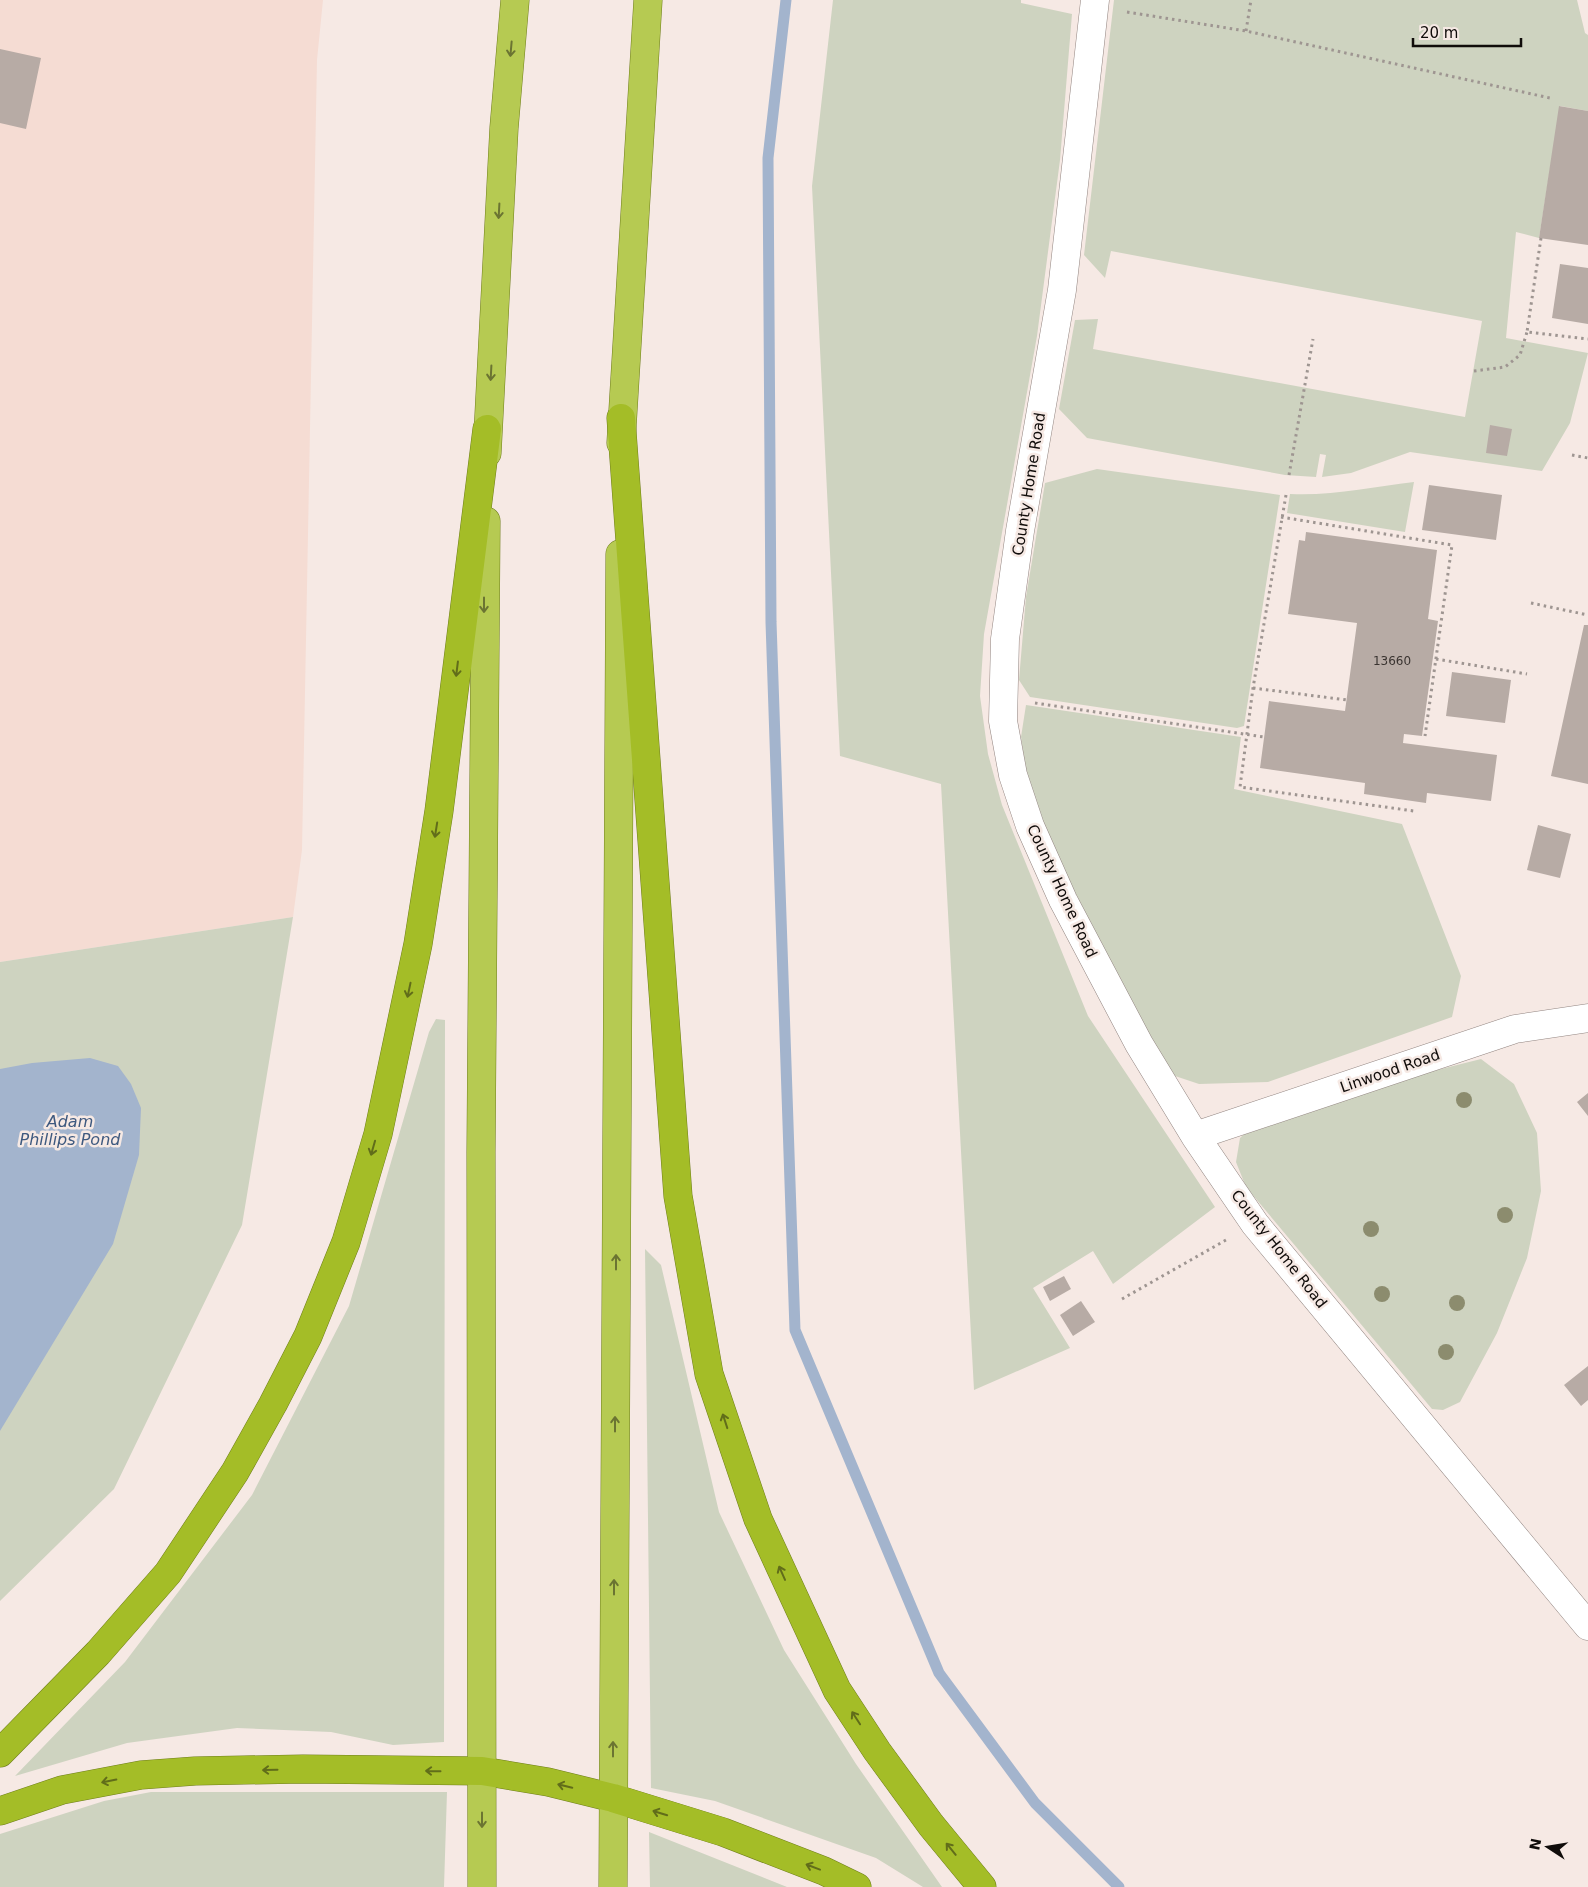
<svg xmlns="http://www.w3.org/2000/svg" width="1588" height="1887" font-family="'DejaVu Sans',sans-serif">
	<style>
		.commercial { fill: #f5dcd3 }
		.green { fill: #ced3c0 }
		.water { fill: #a3b4cd }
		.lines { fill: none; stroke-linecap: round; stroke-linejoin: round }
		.stream { stroke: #a3b4cd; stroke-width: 11 }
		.building { fill: #b7aba5 }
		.tertiary-casing { stroke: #928581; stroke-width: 29 }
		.trunk-casing { stroke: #707f1d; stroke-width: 29 }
		.motorway-casing { stroke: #707f1d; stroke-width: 29 }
		.path { stroke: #9e9591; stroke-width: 3; stroke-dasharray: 2.5 4; stroke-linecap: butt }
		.tertiary { stroke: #fff; stroke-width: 28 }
		.trunk { stroke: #b6ca52; stroke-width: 28 }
		.motorway { stroke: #a4bd27; stroke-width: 28 }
		.tree { fill: #8c8c6e }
		.oneway { stroke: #6b7432 }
		.oneway2 { stroke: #616d1a }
		.labels { text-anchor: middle; stroke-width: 5; stroke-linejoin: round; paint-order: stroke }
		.number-label { font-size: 12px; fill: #3a3431 }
		.street-label { font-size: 15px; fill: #100c0a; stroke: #f6e9e4 }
		.water-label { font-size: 16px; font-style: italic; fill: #3e597f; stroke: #f6e9e4 }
	</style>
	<rect width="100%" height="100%" fill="#f6e9e4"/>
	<path class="commercial" d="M 0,0 L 323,0 L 317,60 L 302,850 L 293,917 L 0,962 Z"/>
	<path class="green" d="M 833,0 L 1021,0 L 1021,3 L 1072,14 L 1060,160 L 1037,336 L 984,634 L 980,696 L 988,754 L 1002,805 L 1088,1016 L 1215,1207 L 1113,1284 L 1093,1251 L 1033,1288 L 1070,1348 L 974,1390 L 941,784 L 840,756 L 812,186 Z
		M 1114,0 L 1577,0 L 1585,33 L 1588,35 L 1588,111 L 1560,106 L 1539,238 L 1516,232 L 1506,338 L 1588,353 L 1570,423 L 1542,471 L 1410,452 L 1351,473 L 1322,477 L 1326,455 L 1320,454 L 1316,477 L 1285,475 L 1087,438 L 1059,409 L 1075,320 L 1098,319 L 1093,349 L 1465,417 L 1482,321 L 1111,251 L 1105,278 L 1084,255 Z
		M 1097,469 L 1280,495 L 1244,726 L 1237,728 L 1030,697 L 1019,680 L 1026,597 L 1045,483 Z
		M 1414,482 L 1405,532 L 1287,513 L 1290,494 C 1332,496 1373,487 1414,482 Z
		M 1026,705 L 1241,737 L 1234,789 L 1402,824 L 1461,976 L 1452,1017 L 1268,1082 L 1199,1084 L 1169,1074 L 1053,850 L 1026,773 L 1021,737 Z
		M 293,917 L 242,1225 L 114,1489 L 0,1601 L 0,962 Z
		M 436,1019 L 445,1020 L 444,1742 L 393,1745 L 331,1732 L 237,1728 L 127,1743 L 15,1776 L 125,1662 L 252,1495 L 349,1306 L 429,1032 Z
		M 1481,1059 L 1514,1084 L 1537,1133 L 1541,1191 L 1527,1258 L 1497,1333 L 1460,1402 L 1443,1410 L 1432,1409 L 1246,1187 L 1236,1162 L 1240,1138 L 1258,1121 L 1397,1080 Z
		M 645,1249 L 661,1265 L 719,1512 L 784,1650 L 856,1764 L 942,1887 L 923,1887 L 876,1858 L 715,1801 L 651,1788 Z
		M 151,1792 L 447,1792 L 444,1887 L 0,1887 L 0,1834 L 104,1801 Z
		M 649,1832 L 787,1887 L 650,1887 Z"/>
	<path class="water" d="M 90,1058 L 118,1066 L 131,1084 L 141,1108 L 139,1155 L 113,1244 L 0,1431 L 0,1069 L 32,1063 Z"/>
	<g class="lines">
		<path class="stream" d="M 786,0 L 768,158 L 771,622 L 795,1330 L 939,1673 L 1035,1803 L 1119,1887"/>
	</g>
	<path class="building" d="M 0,49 L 41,58 L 26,129 L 0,123 Z
		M 1559,106 L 1588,111 L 1588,245 L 1539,238 Z
		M 1560,264 L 1588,268 L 1588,324 L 1552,318 Z
		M 1490,425 L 1512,429 L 1507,456 L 1486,453 Z
		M 1429,485 L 1502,495 L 1496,540 L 1422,530 Z
		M 1306,532 L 1437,550 L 1428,619 L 1438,621 L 1422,736 L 1404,734 L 1403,743 L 1497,755 L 1491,801 L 1427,793 L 1426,803 L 1364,794 L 1365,783 L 1260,768 L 1269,701 L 1345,711 L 1357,623 L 1288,614 L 1299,540 L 1305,541 Z
		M 1584,625 L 1588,625 L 1588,784 L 1551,776 Z
		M 1452,672 L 1511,680 L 1505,723 L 1446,716 Z
		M 1538,825 L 1571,834 L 1560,878 L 1527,870 Z
		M 1588,1093 L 1588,1116 L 1577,1102 Z
		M 1064,1276 L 1071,1289 L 1050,1301 L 1043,1287 Z
		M 1081,1301 L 1095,1322 L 1073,1336 L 1060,1315 Z
		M 1588,1366 L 1588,1400 L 1581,1406 L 1564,1385 Z"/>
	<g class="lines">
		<g class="tertiary-casing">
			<path id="tertiary" d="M 1095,0 L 1062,290 L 1020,531 L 1005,639 L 1003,721 L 1013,775 L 1030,826 L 1063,900 L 1139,1044 L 1195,1136 L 1255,1224 L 1588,1626
				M 1195,1136 L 1515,1029 L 1588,1018"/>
		</g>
		<g class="trunk-casing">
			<path id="trunk" d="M 621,443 L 648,0
				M 487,453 L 504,128 L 515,0
				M 482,1887 L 481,1153 L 486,521
				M 613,1887 L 620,554"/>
		</g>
		<g class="motorway-casing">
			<path id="motorway" d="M 621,418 L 678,1196 L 709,1374 L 758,1519 L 837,1690 L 877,1751 L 931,1825 L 982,1887
				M 0,1753 L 98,1653 L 168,1573 L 235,1472 L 273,1404 L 308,1336 L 346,1242 L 378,1134 L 418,944 L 439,811 L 487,429
				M 0,1811 L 62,1790 L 141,1775 L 195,1771 L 303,1769 L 482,1771 L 548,1782 L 613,1798 L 723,1832 L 824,1871 L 857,1887"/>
		</g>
		<path class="path" d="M 1127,12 L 1246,31 L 1550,98
			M 1246,31 L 1251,0
			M 1541,238 L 1527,332 L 1588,339
			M 1474,371 L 1505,367 L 1520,355 L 1527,332
			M 1572,455 L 1588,458
			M 1289,475 L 1313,339
			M 1286,495 L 1253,688 L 1240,787 L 1414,811
			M 1281,517 L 1452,545 L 1425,736
			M 1531,603 L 1588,615
			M 1436,659 L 1527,674
			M 1253,688 L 1347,700
			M 1035,703 L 1264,737
			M 1122,1299 L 1226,1240"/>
		<use href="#tertiary" class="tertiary"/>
		<use href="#trunk" class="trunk"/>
		<use href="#motorway" class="motorway"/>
	</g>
	<g class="tree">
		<circle cx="1464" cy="1100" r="8"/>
		<circle cx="1505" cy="1215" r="8"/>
		<circle cx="1371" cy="1229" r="8"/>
		<circle cx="1382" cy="1294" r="8"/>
		<circle cx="1457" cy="1303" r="8"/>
		<circle cx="1446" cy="1352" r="8"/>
	</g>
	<defs><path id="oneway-shaft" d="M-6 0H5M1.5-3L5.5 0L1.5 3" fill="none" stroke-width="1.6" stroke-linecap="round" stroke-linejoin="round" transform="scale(1.25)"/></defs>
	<g class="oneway">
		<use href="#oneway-shaft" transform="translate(511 49) rotate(95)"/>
		<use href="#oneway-shaft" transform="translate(499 211) rotate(93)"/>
		<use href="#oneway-shaft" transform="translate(491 373) rotate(93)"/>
		<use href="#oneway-shaft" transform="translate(484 605) rotate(90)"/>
		<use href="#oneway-shaft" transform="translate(616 1262) rotate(-90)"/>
		<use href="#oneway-shaft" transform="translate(615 1424) rotate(-90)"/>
		<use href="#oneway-shaft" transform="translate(614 1587) rotate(-90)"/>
		<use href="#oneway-shaft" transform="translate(613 1749) rotate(-90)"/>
		<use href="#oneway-shaft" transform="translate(482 1820) rotate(90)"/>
	</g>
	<g class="oneway2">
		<use href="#oneway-shaft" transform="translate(457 669) rotate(97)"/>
		<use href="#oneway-shaft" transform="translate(436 830) rotate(99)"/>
		<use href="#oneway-shaft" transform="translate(409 990) rotate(102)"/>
		<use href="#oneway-shaft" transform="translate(373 1148) rotate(106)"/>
		<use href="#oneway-shaft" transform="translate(725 1421) rotate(-108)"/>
		<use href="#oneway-shaft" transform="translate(782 1573) rotate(-114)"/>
		<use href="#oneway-shaft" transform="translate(856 1718) rotate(-123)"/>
		<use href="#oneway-shaft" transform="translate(270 1770) rotate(179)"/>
		<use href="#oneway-shaft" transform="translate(433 1771) rotate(-179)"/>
		<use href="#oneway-shaft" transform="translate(109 1781) rotate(169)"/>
		<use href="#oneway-shaft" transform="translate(565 1786) rotate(-166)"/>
		<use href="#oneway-shaft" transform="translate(660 1813) rotate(-163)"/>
		<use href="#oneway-shaft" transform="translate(951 1849) rotate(-129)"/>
		<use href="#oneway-shaft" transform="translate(813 1867) rotate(-159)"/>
	</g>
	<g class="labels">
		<g class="number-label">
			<text x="1392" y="665">13660</text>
		</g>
		<g class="street-label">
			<text transform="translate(1029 484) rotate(-81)" y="5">County Home Road</text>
			<text transform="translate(1062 891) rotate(65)" y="5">County Home Road</text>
			<text transform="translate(1390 1071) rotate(-19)" y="5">Linwood Road</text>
			<text transform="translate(1279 1249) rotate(52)" y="5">County Home Road</text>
		</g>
		<g class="water-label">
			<text x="70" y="1127">Adam<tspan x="70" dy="18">Phillips Pond</tspan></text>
		</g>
	</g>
	<g transform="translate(1548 1847) rotate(282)" stroke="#f6e9e4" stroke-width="4" paint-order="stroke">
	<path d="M0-4L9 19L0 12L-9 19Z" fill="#100c0a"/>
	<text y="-8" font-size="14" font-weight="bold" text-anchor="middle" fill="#100c0a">N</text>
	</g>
	<path d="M1413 38v8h108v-8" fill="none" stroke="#100c0a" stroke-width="2.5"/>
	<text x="1420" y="38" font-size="15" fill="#100c0a" stroke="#f6e9e4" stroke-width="4" paint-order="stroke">20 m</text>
</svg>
